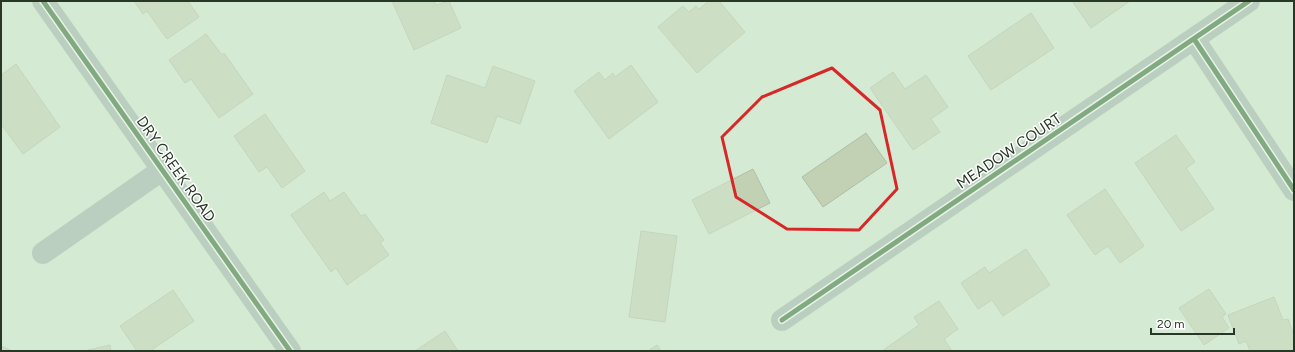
<svg xmlns="http://www.w3.org/2000/svg" width="1295" height="352" font-family="Figtree,sans-serif">
	<style>
		.building { fill: #c2d1b3; stroke: #b1bda9 }
		.lines { fill: none; stroke-linecap: round; stroke-linejoin: round }
		.minor { stroke: #9cb0aa; stroke-width: 22 }
		.cycleway-casing { stroke: #fff; stroke-width: 8 }
		.cycleway { stroke: #1b5e20; stroke-width: 5 }
		.marked { fill: none; stroke: #d62828; stroke-width: 3; stroke-linejoin: round }
		.labels { text-anchor: middle; stroke-width: 3; stroke-linejoin: round; paint-order: stroke }
		.street-label { font-size: 15px; fill: #283726; stroke: #fff }
	</style>
	<rect width="100%" height="100%" fill="#d5ead2"/>
	<path class="building" d="M 134,1 L 188,1 L 199,17 L 167,39 L 147,11 L 143,14 Z
		M 392,1 L 434,1 L 436,5 L 449,1 L 461,28 L 414,50 Z
		M 709,1 L 719,1 L 745,32 L 697,73 L 658,27 L 683,6 L 689,12 L 696,6 L 699,9 Z
		M 1072,1 L 1130,1 L 1091,28 Z
		M 1031,13 L 1054,48 L 991,90 L 968,56 Z
		M 206,34 L 222,55 L 224,53 L 253,94 L 219,118 L 191,79 L 185,83 L 169,60 Z
		M 16,64 L 60,127 L 23,154 L 1,124 L 1,75 Z
		M 631,65 L 658,102 L 609,139 L 574,91 L 599,72 L 605,80 L 613,73 L 615,77 Z
		M 493,66 L 535,81 L 520,124 L 497,116 L 487,143 L 431,123 L 447,75 L 485,88 Z
		M 893,72 L 905,89 L 926,75 L 948,107 L 931,119 L 940,132 L 913,150 L 870,88 Z
		M 265,114 L 305,171 L 282,188 L 267,167 L 259,172 L 234,136 Z
		M 866,133 L 887,163 L 823,207 L 802,177 Z
		M 1176,135 L 1195,162 L 1186,168 L 1214,209 L 1181,231 L 1135,163 Z
		M 753,169 L 770,203 L 709,234 L 692,200 Z
		M 1105,189 L 1144,246 L 1120,263 L 1108,246 L 1095,255 L 1067,215 Z
		M 324,192 L 330,201 L 344,192 L 361,216 L 365,214 L 384,240 L 380,243 L 389,255 L 347,285 L 336,268 L 331,272 L 291,215 Z
		M 641,231 L 677,236 L 665,322 L 629,317 Z
		M 1026,249 L 1050,285 L 1003,316 L 992,300 L 978,309 L 961,283 L 985,267 L 989,273 Z
		M 1209,289 L 1226,314 L 1222,317 L 1229,328 L 1204,345 L 1179,308 Z
		M 173,290 L 194,321 L 150,351 L 137,351 L 120,326 Z
		M 1274,297 L 1283,320 L 1288,319 L 1294,335 L 1294,351 L 1250,351 L 1246,341 L 1239,344 L 1228,315 Z
		M 939,301 L 958,329 L 944,339 L 952,351 L 882,351 L 919,325 L 914,317 Z
		M 445,331 L 458,351 L 415,351 Z
		M 110,345 L 111,351 L 84,351 Z
		M 657,345 L 661,351 L 648,351 Z
		M 1,346 L 12,351 L 1,351 Z"/>
	<g class="lines">
		<path class="minor" d="M 43,1 L 290,351
			M 1194,39 L 1294,190
			M 43,253 L 162,170
			M 782,320 L 1249,1"/>
		<g class="cycleway-casing">
			<path id="cycleway" d="M 43,1 L 290,351
				M 1194,39 L 1294,190
				M 782,320 L 1249,1"/>
		</g>
		<use href="#cycleway" class="cycleway"/>
	</g>
	<path d="M0 0H1295V352H0ZM 832,68 L 880,110 L 897,189 L 859,230 L 787,229 L 736,197 L 722,137 L 762,97 Z" fill="#d5ead2" fill-opacity=".55" fill-rule="evenodd"/>
	<path class="marked" d="M 832,68 L 880,110 L 897,189 L 859,230 L 787,229 L 736,197 L 722,137 L 762,97 Z"/>
	<g class="labels">
		<g class="street-label">
			<text transform="translate(1009 151) rotate(-34)" y="5">MEADOW COURT</text>
			<text transform="translate(176 169) rotate(55)" y="5">DRY CREEK ROAD</text>
		</g>
	</g>
	<rect width="1295" height="352" fill="none" stroke="#283726" stroke-width="4"/>
	<path d="M1151 328v6h83v-6" fill="none" stroke="#283726" stroke-width="2"/>
	<text x="1157" y="328" font-size="12" fill="#283726" stroke="#ffffff" stroke-width="3" paint-order="stroke">20 m</text>
</svg>
